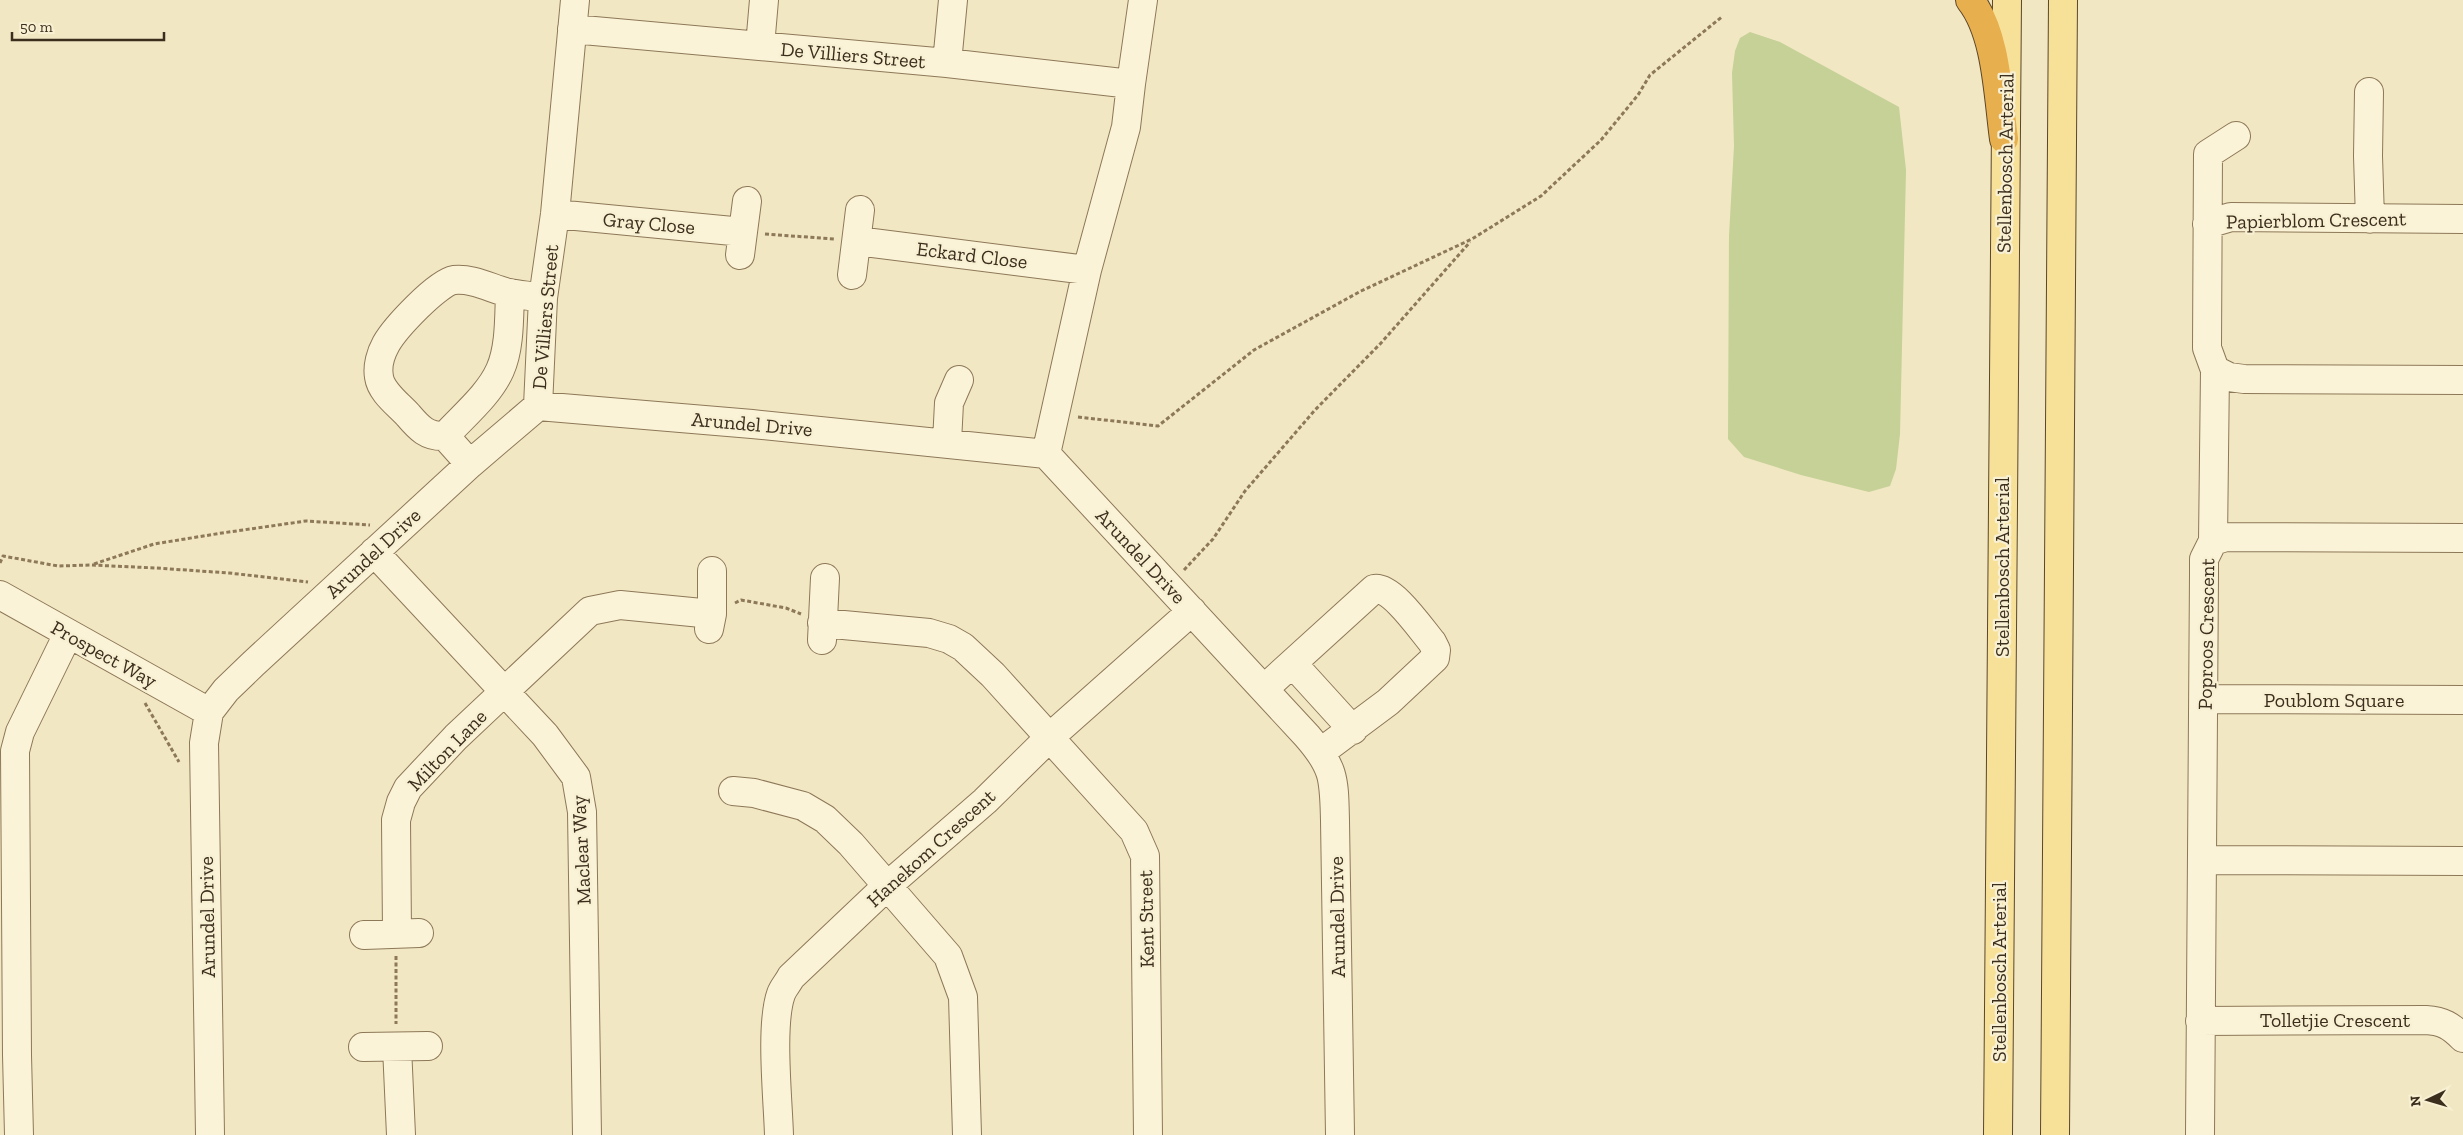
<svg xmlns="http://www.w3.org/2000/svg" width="2463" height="1135" font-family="'Zilla Slab',serif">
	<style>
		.green { fill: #c5d196 }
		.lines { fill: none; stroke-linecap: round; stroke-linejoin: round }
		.minor-casing { stroke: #8d7858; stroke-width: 30 }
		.major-casing { stroke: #5b462c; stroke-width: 30 }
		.highway-casing { stroke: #5b462c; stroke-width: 30 }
		.path { stroke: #8d7858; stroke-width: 3; stroke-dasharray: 4 2.5; stroke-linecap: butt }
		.minor { stroke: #fbf3d7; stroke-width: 28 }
		.major { stroke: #f7e198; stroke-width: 28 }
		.highway { stroke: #e7af4d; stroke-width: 28 }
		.labels { text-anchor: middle; stroke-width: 4.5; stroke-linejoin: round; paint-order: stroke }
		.street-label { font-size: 20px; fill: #3c2e1d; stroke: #f8f0d3 }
	</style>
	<rect width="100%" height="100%" fill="#f1e7c3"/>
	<path class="green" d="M 1750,32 L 1780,42 L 1899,107 L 1906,170 L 1900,434 L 1896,469 L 1890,486 L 1869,492 L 1801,475 L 1744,457 L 1728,439 L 1729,236 L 1734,146 L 1732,73 L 1735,51 L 1740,38 Z"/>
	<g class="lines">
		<g class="minor-casing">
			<path id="minor" d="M 572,29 L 947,63 L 1131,84 L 1126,127 L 1087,270 L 1046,454
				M 760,46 L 764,0
				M 947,63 L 953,0
				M 1131,84 L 1143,0
				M 2369,92 L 2368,156 L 2370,219
				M 2236,136 L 2208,154 L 2207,348 L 2215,370 L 2229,377 L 2244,379 L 2463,380
				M 555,214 L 743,232
				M 2207,224 L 2231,217 L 2463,219
				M 857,241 L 1087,270
				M 740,255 L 747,201
				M 852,275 L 860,210
				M 538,406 L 543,298 L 555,214 L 575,0
				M 445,436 C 463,416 489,395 500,370 C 510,348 509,317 510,293
				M 947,442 L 949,403 L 959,380
				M 470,464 L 445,436 C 427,437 419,428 408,415 C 398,404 381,392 379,377 C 377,366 381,353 386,344 C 395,328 437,283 454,280 C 473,278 492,289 509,293 C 520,295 532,296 543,298
				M 2213,541 L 2215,370
				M 374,552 L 545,735 L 576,777 L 582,812 L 587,1135
				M 0,595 L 209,712
				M 822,623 L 929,633 L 949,639 L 963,647 L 993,675 L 1134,831 L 1145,856 L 1148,1135
				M 709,629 L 712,614 L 712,571
				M 822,640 L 825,578
				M 1293,664 L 1353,730
				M 1264,689 L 1374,589 C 1391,585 1421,629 1432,642 L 1436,650 L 1435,658 L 1388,702 L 1321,752
				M 2205,699 L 2463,700
				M 733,791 L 754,793 L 803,806 L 825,819 L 851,844 L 948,956 L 963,997 L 967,1135
				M 2202,860 L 2463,861
				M 397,933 L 396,820 L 401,802 L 408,788 L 456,737 L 590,611 L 620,605 L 712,614
				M 364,935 L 419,933
				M 2200,1021 L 2426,1020 C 2443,1021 2451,1026 2463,1038
				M 363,1047 L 428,1046
				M 397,1047 L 401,1135
				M 19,1135 L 17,1055 L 15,751 L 20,732 L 68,634
				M 210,1135 L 204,743 L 209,712 L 226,690 L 253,664 L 470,464 L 538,406 L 752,424 L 1046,454 L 1307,736 C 1335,768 1334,780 1335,821 L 1340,1135
				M 779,1135 C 778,1100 770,1025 781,994 C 783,988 788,983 791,977 L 887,886 L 985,801 L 1050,737 L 1192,611
				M 2200,1135 L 2204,574 L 2204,559 L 2213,541 L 2226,537 L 2463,538"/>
		</g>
		<g class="major-casing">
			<path id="major" d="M 1998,1135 L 2007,0
				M 2055,1135 L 2063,0"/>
		</g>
		<g class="highway-casing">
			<path id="highway" d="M 1970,0 C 1997,34 1998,96 2004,139"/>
		</g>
		<path class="path" d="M 765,234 L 834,239
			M 1078,417 L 1158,426 L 1254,350 L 1361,291 L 1472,239 L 1541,196 L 1601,140 L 1638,95 L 1650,75 L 1723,16
			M 0,563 L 3,556 L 58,566 L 91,565 L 156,568 L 229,573 L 308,582
			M 94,564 L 154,544 L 222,533 L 306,521 L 370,525
			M 1184,570 L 1213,539 L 1245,491 L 1315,410 L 1381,343 L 1470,242
			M 735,603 L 741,600 L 786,608 L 801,614
			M 145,703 L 179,762
			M 396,956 L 396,1024"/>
		<use href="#minor" class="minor"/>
		<use href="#major" class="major"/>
		<use href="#highway" class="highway"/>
	</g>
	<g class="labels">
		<g class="street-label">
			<text transform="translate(853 55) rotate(5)" y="7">De Villiers Street</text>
			<text transform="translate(2005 163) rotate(-89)" y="7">Stellenbosch Arterial</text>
			<text transform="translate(2316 220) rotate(-1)" y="7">Papierblom Crescent</text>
			<text transform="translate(649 223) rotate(5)" y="7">Gray Close</text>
			<text transform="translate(972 255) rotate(7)" y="7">Eckard Close</text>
			<text transform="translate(545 317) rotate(-85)" y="7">De Villiers Street</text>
			<text transform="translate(752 424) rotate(5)" y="7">Arundel Drive</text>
			<text transform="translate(373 553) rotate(-43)" y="7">Arundel Drive</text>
			<text transform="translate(1141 556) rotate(47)" y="7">Arundel Drive</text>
			<text transform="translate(2002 567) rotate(-90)" y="7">Stellenbosch Arterial</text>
			<text transform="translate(2206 634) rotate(-89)" y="7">Poproos Crescent</text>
			<text transform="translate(104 654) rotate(29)" y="7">Prospect Way</text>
			<text x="2334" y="707">Poublom Square</text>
			<text transform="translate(447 750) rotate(-46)" y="7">Milton Lane</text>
			<text transform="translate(931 848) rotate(-42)" y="7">Hanekom Crescent</text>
			<text transform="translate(581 850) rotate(-93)" y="7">Maclear Way</text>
			<text transform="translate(207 917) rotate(-91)" y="7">Arundel Drive</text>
			<text transform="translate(1337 917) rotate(-91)" y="7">Arundel Drive</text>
			<text transform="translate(1146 919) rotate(-91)" y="7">Kent Street</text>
			<text transform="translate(1999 972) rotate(-90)" y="7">Stellenbosch Arterial</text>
			<text x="2335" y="1027">Tolletjie Crescent</text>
		</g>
	</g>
	<g transform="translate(2428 1100) rotate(265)" stroke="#f8f0d3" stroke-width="4" paint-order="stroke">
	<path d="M0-4L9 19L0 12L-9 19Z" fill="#3c2e1d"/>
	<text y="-8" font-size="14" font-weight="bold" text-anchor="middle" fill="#3c2e1d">N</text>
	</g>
	<path d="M12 32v8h152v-8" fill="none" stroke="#3c2e1d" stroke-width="2.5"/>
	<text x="20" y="32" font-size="15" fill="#3c2e1d" stroke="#f8f0d3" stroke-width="4" paint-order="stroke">50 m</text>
</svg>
